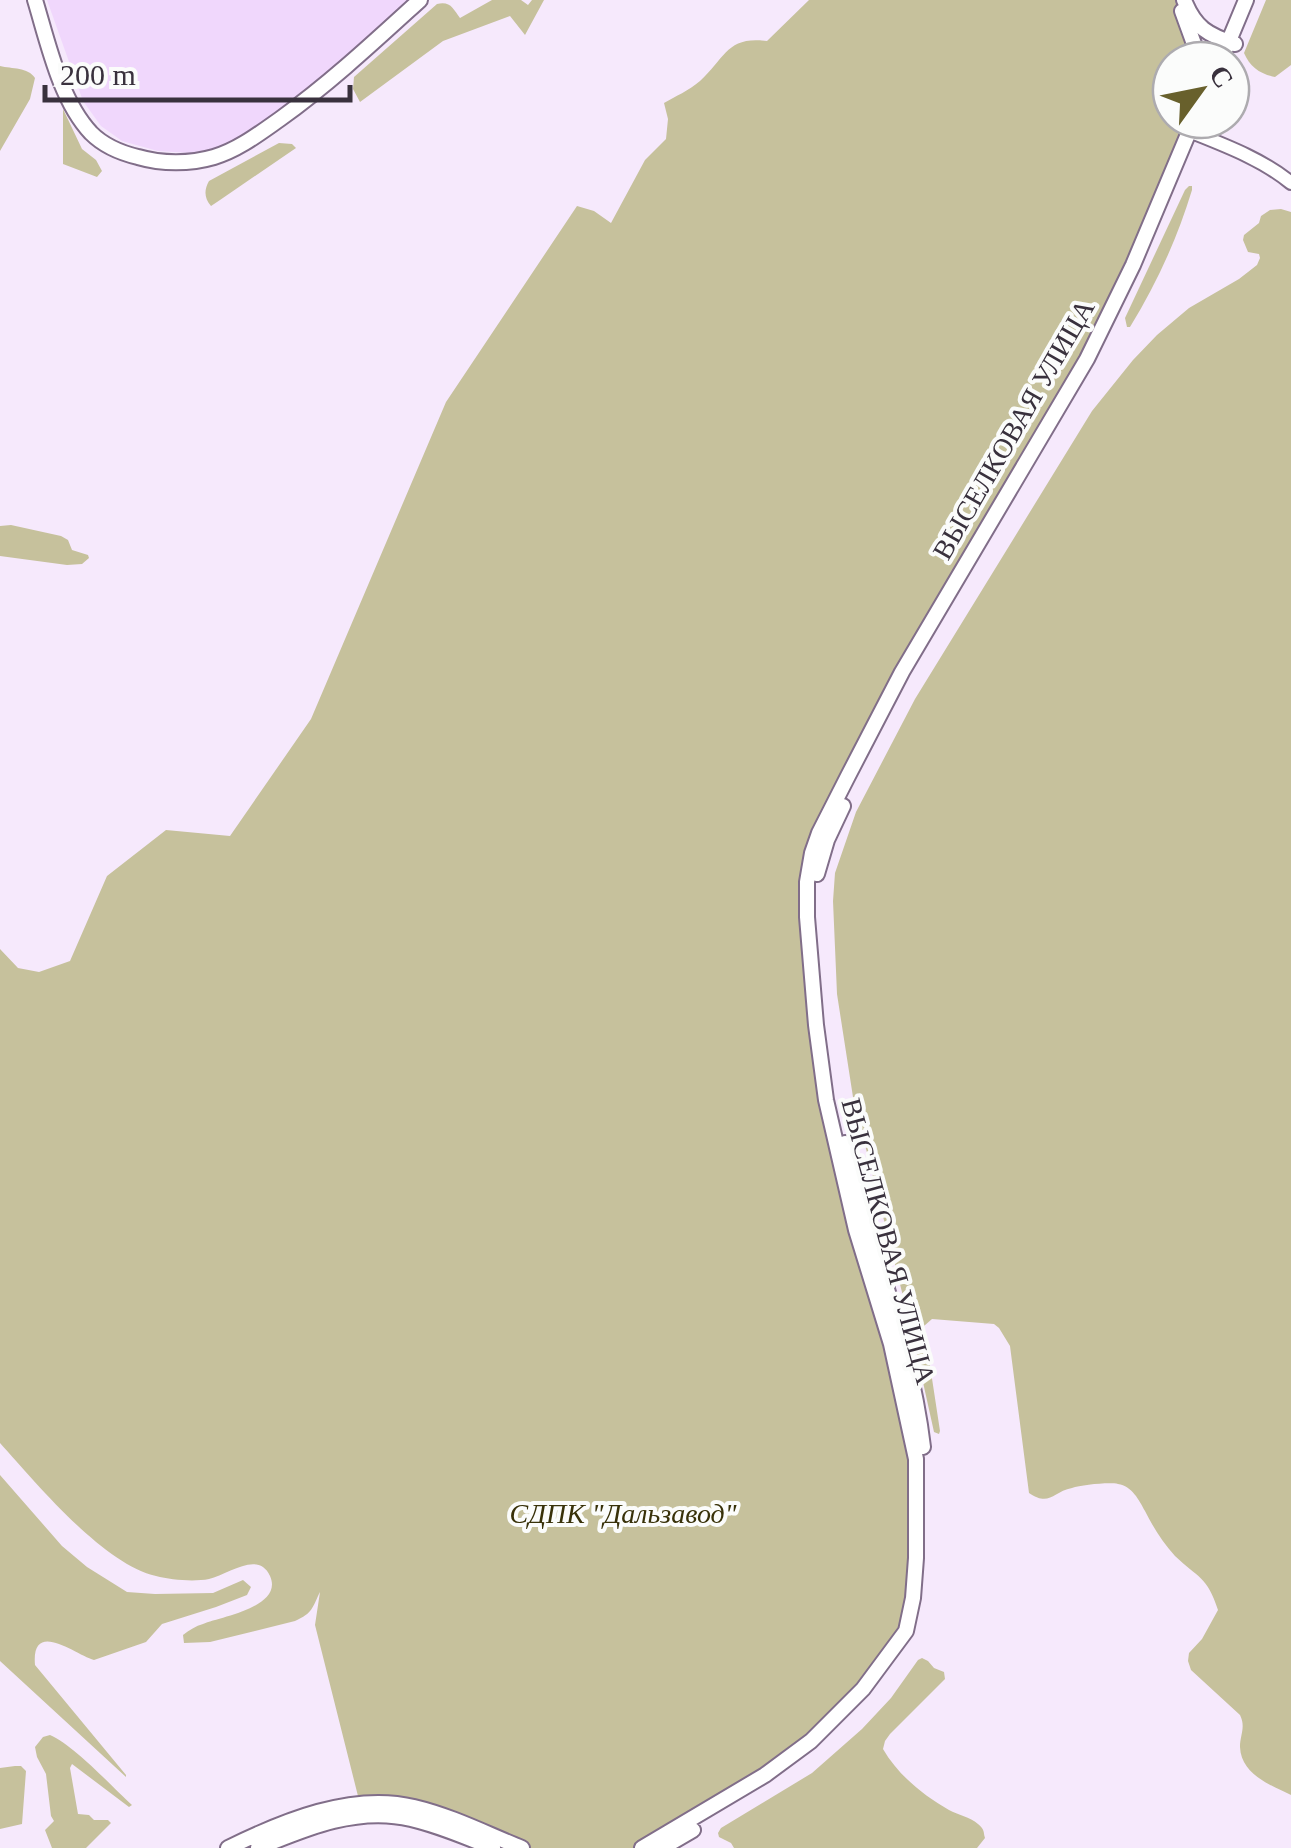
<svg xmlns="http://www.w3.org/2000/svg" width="1291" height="1848" font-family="Georgia,serif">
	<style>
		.built { fill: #f0d7fc }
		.green { fill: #c6c19c }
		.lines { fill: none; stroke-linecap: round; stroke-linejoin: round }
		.secondary-casing { stroke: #816e89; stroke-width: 16 }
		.primary-casing { stroke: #816e89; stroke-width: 18 }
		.secondary { stroke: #fff; stroke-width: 12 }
		.primary { stroke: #fff; stroke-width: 14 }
		.labels { text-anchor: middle; stroke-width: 8; stroke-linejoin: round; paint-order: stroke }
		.street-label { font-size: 28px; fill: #39313d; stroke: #fbfcfb }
		.park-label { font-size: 28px; font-style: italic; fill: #383109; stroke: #fbfcfb }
	</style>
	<rect width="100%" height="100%" fill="#f6e9fc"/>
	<path class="built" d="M 47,0 L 407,0 L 318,82 L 255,130 L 213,150 L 190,153 L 158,151 L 122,141 L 101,126 L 83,101 Z"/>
	<path class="green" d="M 492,0 L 521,0 L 528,5 L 532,0 L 544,0 L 525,35 L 510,16 L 443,41 L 360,102 L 353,89 L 354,77 L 437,4 C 451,1 453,9 460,18 Z
		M 809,0 L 1175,0 L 1200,60 L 1171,60 L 1171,120 L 1191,120 L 1046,432 L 816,828 L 811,959 L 828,1098 L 914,1457 L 914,1561 L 903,1630 L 865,1686 L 810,1740 L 638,1848 L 529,1848 L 466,1822 L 359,1800 L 315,1625 L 320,1592 C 312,1608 313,1613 295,1621 L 210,1642 L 184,1643 L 183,1635 C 189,1630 196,1626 203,1624 C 220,1617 284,1607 270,1576 C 258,1550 228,1575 209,1579 C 194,1582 171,1580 156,1576 C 103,1564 36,1483 0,1443 L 0,949 L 18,968 L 39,972 L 70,961 L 107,876 L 166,830 L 230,836 L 311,719 L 446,402 L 577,206 L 594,211 L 611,223 L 645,160 L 666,139 L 668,119 L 664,103 C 676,96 688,91 700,81 C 726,57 727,36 767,41 Z
		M 1266,0 L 1291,0 L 1291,65 L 1275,77 C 1260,74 1250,67 1244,53 Z
		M 0,66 C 12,69 28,67 35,78 L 30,99 L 0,151 Z
		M 63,109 L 82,149 L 96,160 L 102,171 L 97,177 L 63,164 Z
		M 279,143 L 292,144 L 296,148 L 220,200 L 211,206 C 204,198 204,190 209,181 Z
		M 1189,186 L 1192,186 L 1192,190 C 1177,239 1157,283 1130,327 L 1127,327 L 1125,318 L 1185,190 Z
		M 1281,209 L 1291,212 L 1291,1795 C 1270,1785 1241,1774 1240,1747 C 1240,1735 1246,1727 1240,1715 L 1191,1670 L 1188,1661 L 1189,1653 L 1202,1639 L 1218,1610 C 1207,1576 1198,1578 1175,1556 C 1163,1543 1153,1527 1145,1511 C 1139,1500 1132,1486 1118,1484 C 1109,1482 1081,1485 1072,1488 C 1052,1492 1050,1507 1029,1493 L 1010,1346 L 999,1328 L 994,1324 L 932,1319 L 924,1326 L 940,1431 L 939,1434 L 934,1432 L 911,1328 L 853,1097 L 837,994 L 833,901 L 835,873 L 856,812 L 915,699 L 1092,411 L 1133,360 L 1157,335 L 1189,308 L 1239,279 L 1257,265 L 1260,258 L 1259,254 L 1248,252 L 1243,240 L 1244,235 L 1259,223 L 1261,216 L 1270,210 Z
		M 11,525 L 61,536 L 68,540 L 72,550 L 88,555 L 89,558 L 82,564 L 67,565 L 0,556 L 0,526 Z
		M 0,1475 L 62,1546 L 87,1567 L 127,1592 L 155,1594 L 213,1593 L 243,1580 L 251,1587 L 247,1595 L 216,1607 L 162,1624 L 146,1642 L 94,1660 C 76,1655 31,1618 35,1665 L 126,1775 L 126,1777 L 0,1661 Z
		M 922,1658 L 928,1661 L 934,1668 L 944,1672 L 945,1679 L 890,1734 L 885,1741 L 883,1749 C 898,1775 923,1795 949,1810 C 958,1815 970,1817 978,1824 C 985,1830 983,1831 985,1838 L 977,1848 L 734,1848 L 731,1843 L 719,1837 L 718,1833 L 721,1828 L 812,1773 L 862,1729 L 891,1698 L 918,1660 Z
		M 50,1735 C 75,1746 111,1786 132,1805 L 129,1807 L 72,1764 L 70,1768 L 78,1814 L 89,1815 L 94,1820 L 108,1820 L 111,1823 L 86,1848 L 52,1848 L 45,1830 L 54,1821 L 51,1816 L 46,1774 L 37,1757 L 35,1747 L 43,1737 Z
		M 15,1766 L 21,1766 L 26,1771 L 22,1824 L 0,1829 L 0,1768 Z"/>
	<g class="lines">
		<g class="secondary-casing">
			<path id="secondary" d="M 1189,131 C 1224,145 1262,159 1291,183"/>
		</g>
		<g class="primary-casing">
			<path id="primary" d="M 35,0 C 48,43 60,100 91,133 C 104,146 121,153 138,157 C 162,164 190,164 214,157 C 238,150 260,133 280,119 C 330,83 375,41 420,0
				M 1184,0 C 1195,28 1208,35 1235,44
				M 1182,11 L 1194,44 L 1204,60
				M 1221,60 L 1246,0
				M 817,874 L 827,840 L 843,806
				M 845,1143 C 869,1244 911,1343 923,1447
				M 228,1848 C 283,1821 352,1792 414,1807 C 452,1816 487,1834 522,1848
				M 258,1848 C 306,1828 358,1806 411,1819 C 440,1826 466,1837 493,1848
				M 642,1848 L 765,1775 L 811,1741 L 863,1689 L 906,1631 L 913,1598 L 916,1558 L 916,1459 L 891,1344 L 856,1230 L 826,1100 L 816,1025 L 807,917 L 807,882 L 812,853 L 819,833 L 848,776 L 902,672 L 1087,359 L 1133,265 L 1194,120
				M 662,1848 L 693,1830"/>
		</g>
		<use href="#secondary" class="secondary"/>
		<use href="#primary" class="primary"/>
	</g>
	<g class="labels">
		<g class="street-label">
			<text transform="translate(1013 429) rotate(-60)" y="10">ВЫСЕЛКОВАЯ УЛИЦА</text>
			<text transform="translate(889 1241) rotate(75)" y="10">ВЫСЕЛКОВАЯ УЛИЦА</text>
		</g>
		<g class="park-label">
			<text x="623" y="1523">СДПК "Дальзавод"</text>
		</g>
	</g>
	<g transform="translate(1201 90) rotate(57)"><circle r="48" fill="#fbfcfb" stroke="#adabaf" stroke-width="2.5"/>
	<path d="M0-8L18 38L0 25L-18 38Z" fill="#68602c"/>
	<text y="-15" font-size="28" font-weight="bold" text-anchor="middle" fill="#39313d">С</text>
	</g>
	<path d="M45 85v15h305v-15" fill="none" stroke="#39313d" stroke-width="5"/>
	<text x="60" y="85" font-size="30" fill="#39313d" stroke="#fbfcfb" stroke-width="8" paint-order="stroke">200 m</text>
</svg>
